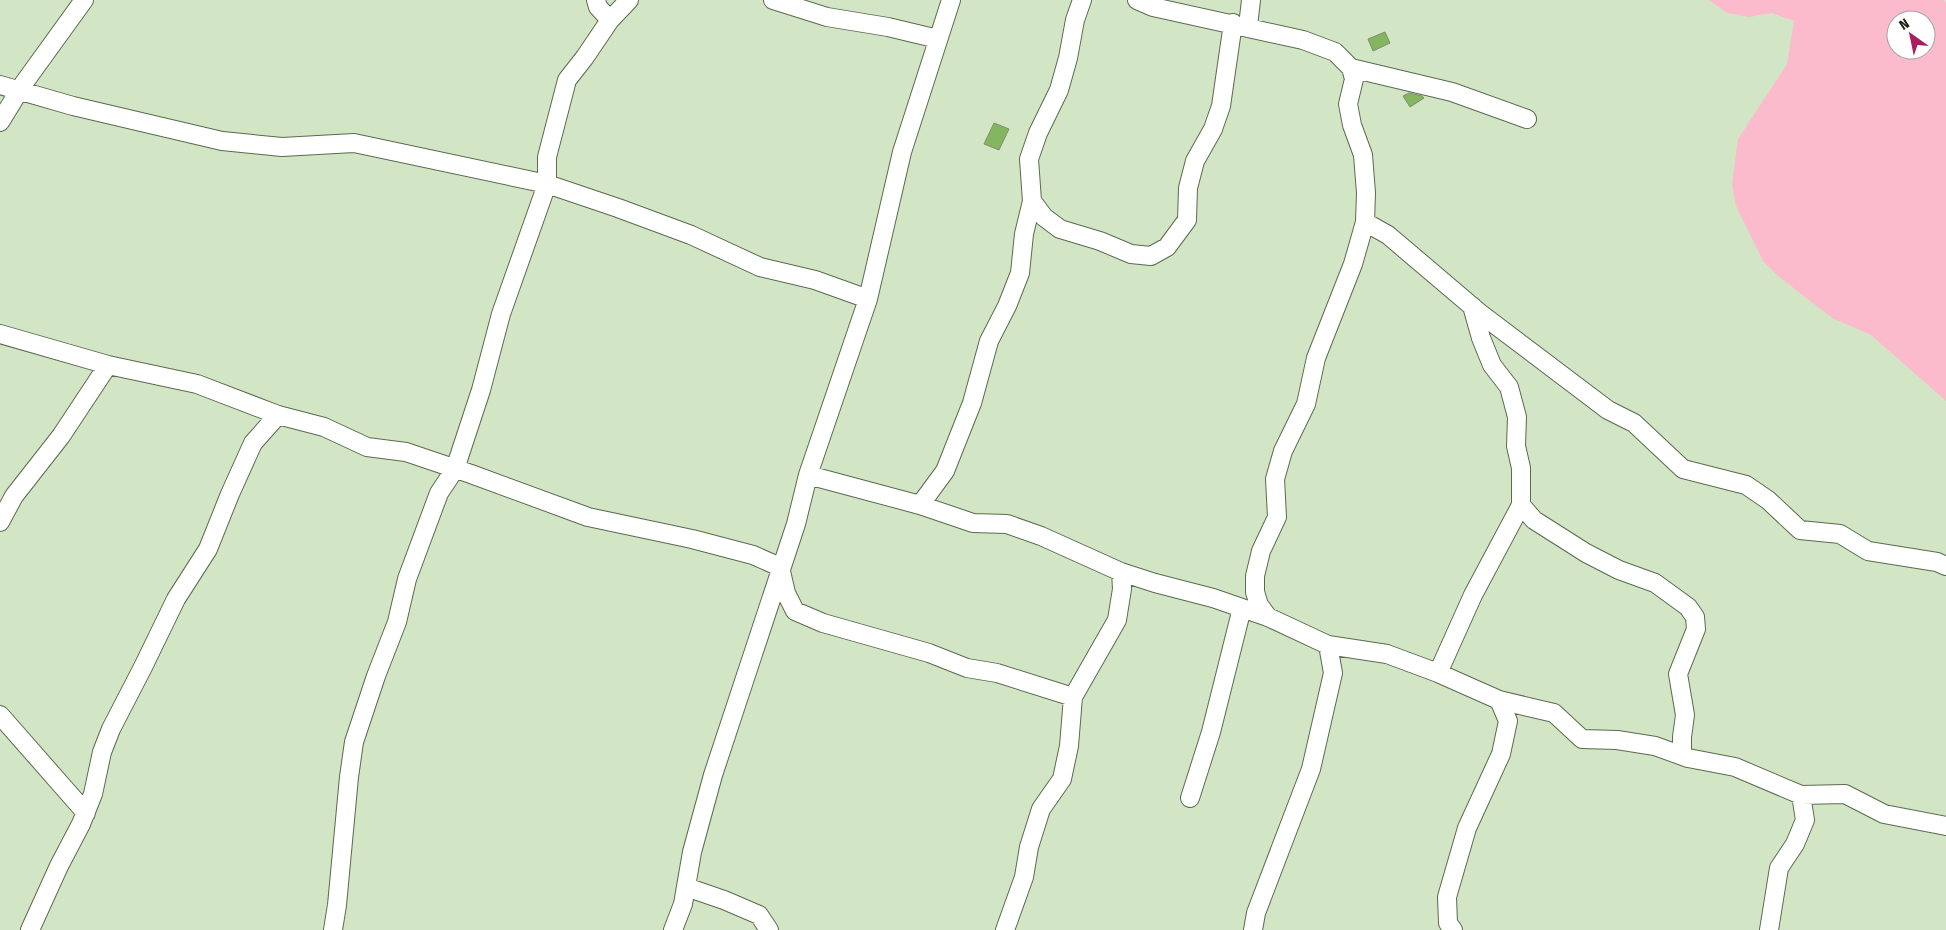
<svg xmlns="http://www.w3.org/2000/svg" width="1946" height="930" font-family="'Fira Sans Condensed',sans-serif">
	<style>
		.green { fill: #fcbbcd; fill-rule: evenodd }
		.building { fill: #84b55f; stroke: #7e9071 }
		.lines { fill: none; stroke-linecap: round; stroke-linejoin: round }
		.minor-casing { stroke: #5a6b4e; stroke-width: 20 }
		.minor { stroke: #fff; stroke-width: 18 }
	</style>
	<rect width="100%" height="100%" fill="#d2e6c5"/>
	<path class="green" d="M 1709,0 L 1944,0 L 1946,3 L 1946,401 L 1871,335 L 1832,318 L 1778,276 L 1763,261 L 1736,206 L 1732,184 L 1738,139 L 1787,64 L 1794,21 L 1772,13 L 1749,17 L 1727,13 ZM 1896,20 L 1926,20 L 1926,50 L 1896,50 Z"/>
	<path class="building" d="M 1385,32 L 1390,43 L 1373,51 L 1368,39 Z
		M 1409,93 L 1422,96 L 1424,98 L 1410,107 L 1403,96 Z
		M 994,123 L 1009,129 L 999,150 L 984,144 Z"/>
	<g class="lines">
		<g class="minor-casing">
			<path id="minor" d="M 596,0 L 598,7 L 610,20
				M 773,0 L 827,17 L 888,27 L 938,39
				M 1137,0 L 1153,7 L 1303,40 L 1335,52 L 1351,68 L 1452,92 L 1527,119
				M 1248,26 L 1251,0
				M 0,85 L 73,106 L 222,141 L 282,147 L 354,143 L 547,184 L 618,208 L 691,235 L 760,267 L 815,280 L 868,299
				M 0,122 L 24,83 L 84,0
				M 1032,201 L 1044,217 L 1060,229 L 1100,241 L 1131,254 L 1151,256 L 1167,247 L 1187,220 L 1188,188 L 1195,161 L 1213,129 L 1221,106 L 1233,23
				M 1365,222 L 1388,235 L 1481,314 L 1608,410 L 1634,423 L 1683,469 L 1746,485 L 1768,500 L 1800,530 L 1840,534 L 1868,551 L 1937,562 L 1946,566
				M 1472,306 L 1481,338 L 1492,365 L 1509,387 L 1517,417 L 1516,446 L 1521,468 L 1521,505 L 1534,520 L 1586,553 L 1619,570 L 1655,583 L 1688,607 L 1695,617 L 1696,629 L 1678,674 L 1685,715 L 1682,737 L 1682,755
				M 0,334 L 108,365 L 197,384 L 278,415 L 324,427 L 367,447 L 406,452 L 471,474 L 588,517 L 692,539 L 753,555 L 780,567 L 786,593 L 795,611 L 823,623 L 929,653 L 967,668 L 997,673 L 1073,697
				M 808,475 L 920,505 L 973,523 L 1007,524 L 1041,536 L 1121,572 L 1155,583 L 1213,598 L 1268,617 L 1328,645 L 1387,654 L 1438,673 L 1499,700 L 1554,713 L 1582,739 L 1617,740 L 1655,746 L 1688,758 L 1735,767 L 1801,795 L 1845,794 L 1884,814 L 1946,826
				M 920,505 L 945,471 L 972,403 L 989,341 L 1007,306 L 1020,273 L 1024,234 L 1032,201 L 1029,159 L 1038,133 L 1059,90 L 1068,58 L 1075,20 L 1082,0
				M 0,522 L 14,496 L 61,436 L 108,365
				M 1268,617 L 1259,605 L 1255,592 L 1255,576 L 1261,551 L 1277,517 L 1275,479 L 1283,451 L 1306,404 L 1316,358 L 1353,264 L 1365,222 L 1366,193 L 1363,155 L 1352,125 L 1348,104 L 1354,79 L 1351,68
				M 1438,673 L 1473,595 L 1521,505
				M 0,715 L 86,813
				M 1190,798 L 1211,732 L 1242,608
				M 686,887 L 724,900 L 759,915 L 769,930
				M 30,930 L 59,866 L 81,824 L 93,794 L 102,752 L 111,729 L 143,667 L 176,599 L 208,549 L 230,494 L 253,443 L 278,415
				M 333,930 L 337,905 L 349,777 L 354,742 L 376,676 L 397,622 L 407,579 L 439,493 L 455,469 L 481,390 L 501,314 L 547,184 L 547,157 L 567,80 L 585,57 L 610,20 L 629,0
				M 673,930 L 683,904 L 692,852 L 713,775 L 796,524 L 808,475 L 868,299 L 902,152 L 951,0
				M 1005,930 L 1024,877 L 1029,847 L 1041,809 L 1062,779 L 1069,746 L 1073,697 L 1117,620 L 1122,589 L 1121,572
				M 1253,930 L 1256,913 L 1311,769 L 1333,673 L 1328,645
				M 1453,930 L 1448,923 L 1447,897 L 1467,828 L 1501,754 L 1508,721 L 1499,700
				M 1769,930 L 1779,868 L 1795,844 L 1805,820 L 1801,795"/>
		</g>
		<use href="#minor" class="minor"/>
	</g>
	<g transform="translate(1911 35) rotate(327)"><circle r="24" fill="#ffffff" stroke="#a2a5a0"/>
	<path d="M0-4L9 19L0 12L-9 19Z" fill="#aa1d5d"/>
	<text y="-8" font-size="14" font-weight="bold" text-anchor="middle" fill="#171e12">N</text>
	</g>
</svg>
